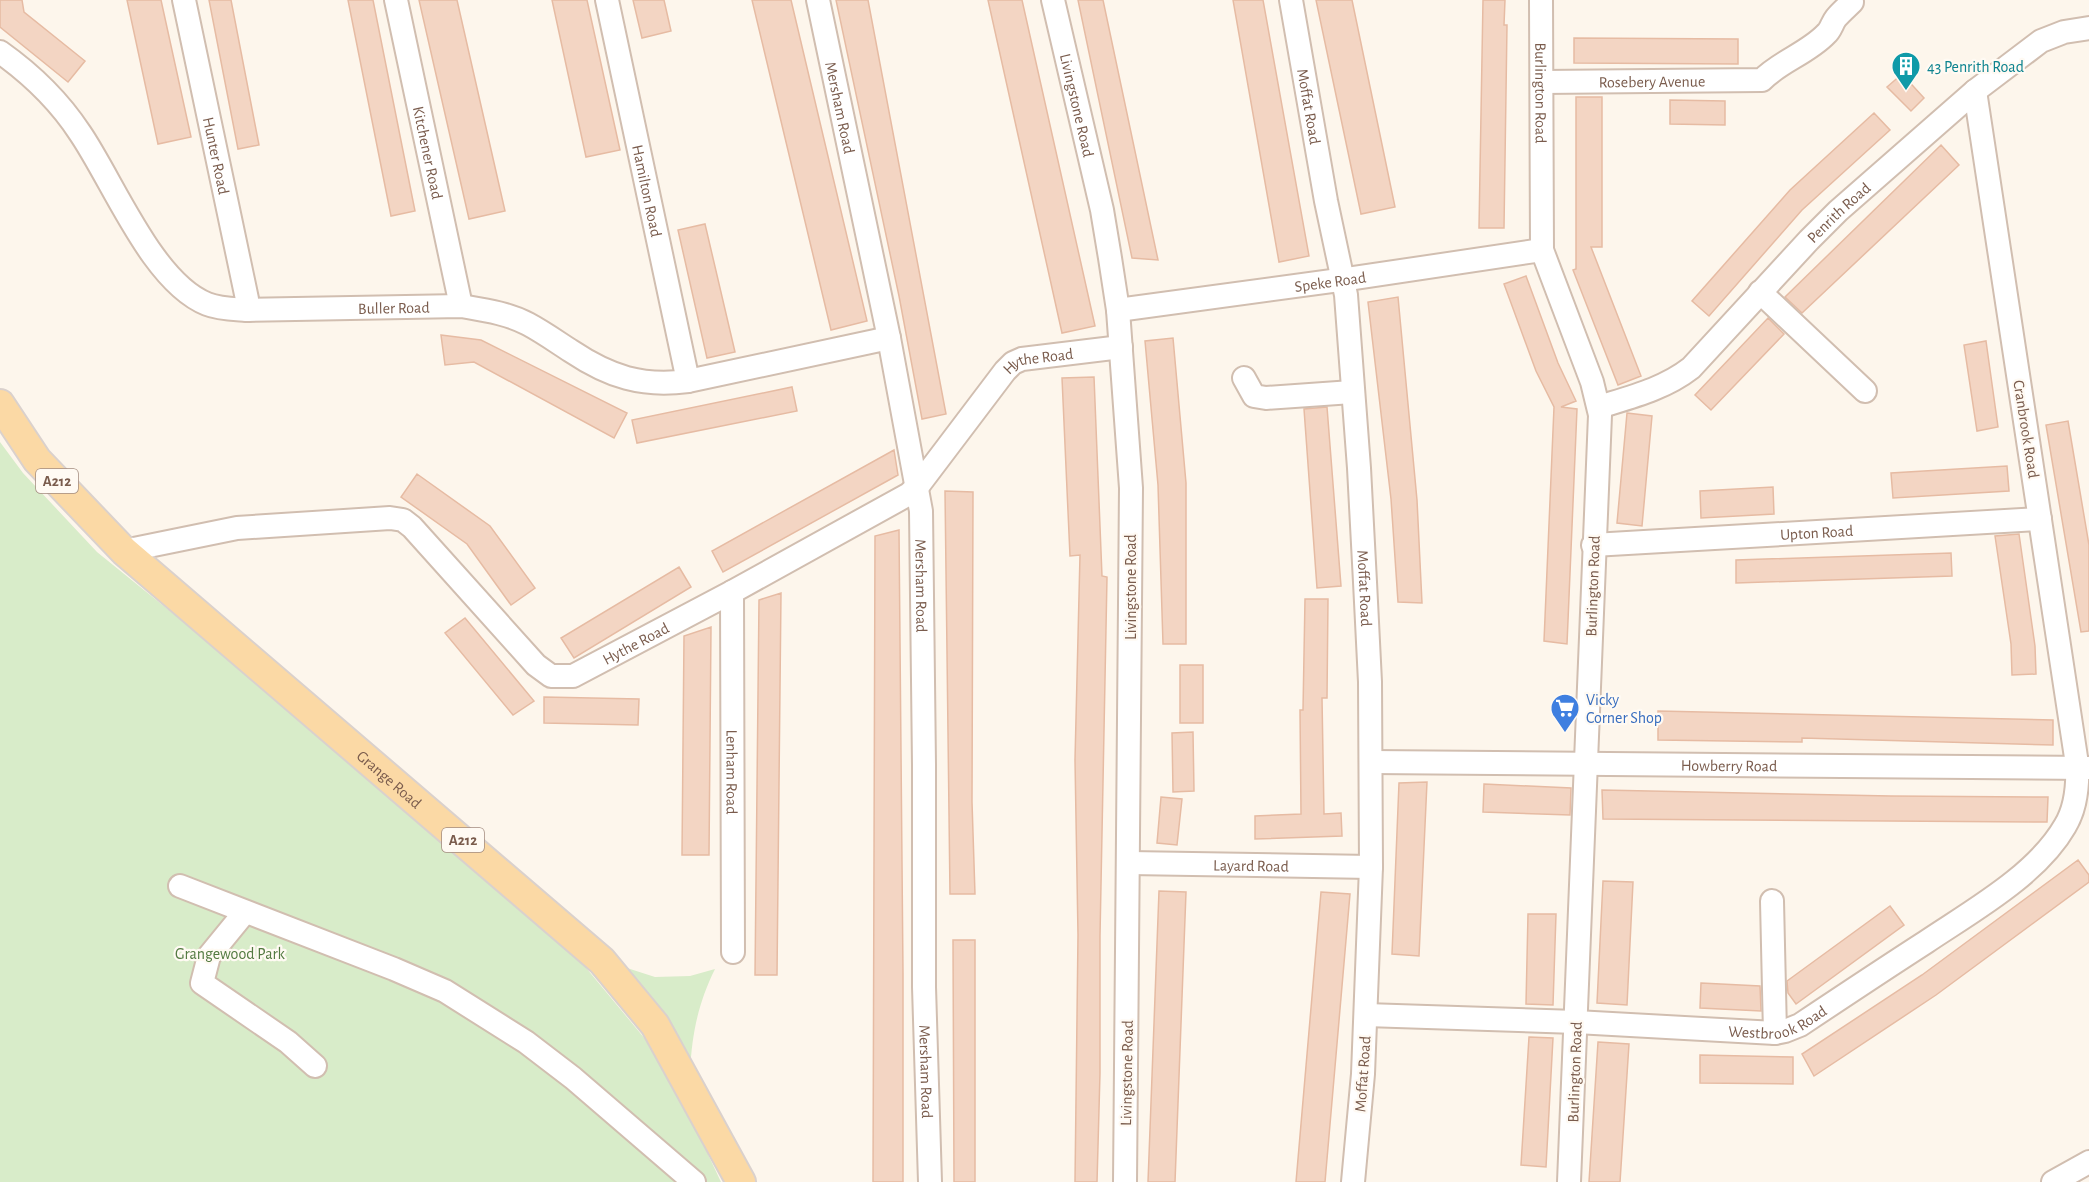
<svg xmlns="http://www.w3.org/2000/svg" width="2089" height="1182" font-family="'Alegreya Sans',sans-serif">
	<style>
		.green { fill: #d8ecc9 }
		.building { fill: #f3d5c3; stroke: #e6bba3; stroke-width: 1.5 }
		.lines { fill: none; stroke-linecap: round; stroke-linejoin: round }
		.minor-casing { stroke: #d1beb0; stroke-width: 26 }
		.major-casing { stroke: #dad1cd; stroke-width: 32 }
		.minor { stroke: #fff; stroke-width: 22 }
		.major { stroke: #fbd9a5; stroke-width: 28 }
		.labels { text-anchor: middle; stroke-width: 4.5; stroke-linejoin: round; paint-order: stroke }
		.shield { fill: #fffaf3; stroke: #a28b7f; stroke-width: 1.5 }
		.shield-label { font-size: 15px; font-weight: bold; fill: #7a5c4d }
		.culture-label { font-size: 16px; fill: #0d838f; stroke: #fffaf3; text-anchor: start }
		.street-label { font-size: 16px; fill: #7a5c4d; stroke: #fffaf3 }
		.shop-label { font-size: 16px; fill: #366cbe; stroke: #fffaf3; text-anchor: start }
		.park-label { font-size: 16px; fill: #537a41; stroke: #fffaf3 }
	</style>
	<rect width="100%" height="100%" fill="#fdf6ec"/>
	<path class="green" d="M 0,442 L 23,473 L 97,552 L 538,909 L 569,942 L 587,969 L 665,1063 L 721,1182 L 0,1182 Z
		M 627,968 L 655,977 L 690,976 L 715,969 C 698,1004 692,1033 690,1072 L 663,1018 Z"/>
	<path class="building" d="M 0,0 L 22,0 L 24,12 L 85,61 L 68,82 L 0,27 Z
		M 127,0 L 161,0 L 191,137 L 158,144 Z
		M 209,0 L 231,0 L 259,145 L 238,149 Z
		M 348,0 L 373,0 L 415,211 L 391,216 Z
		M 419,0 L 457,0 L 505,211 L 469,219 Z
		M 552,0 L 587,0 L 620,150 L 586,157 Z
		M 633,0 L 664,0 L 671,31 L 642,38 Z
		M 752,0 L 791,0 L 867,321 L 831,330 Z
		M 836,0 L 868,0 L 946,414 L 922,419 L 899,296 Z
		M 988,0 L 1022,0 L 1095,326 L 1062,333 Z
		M 1078,0 L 1103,0 L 1158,260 L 1132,258 Z
		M 1233,0 L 1263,0 L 1309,256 L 1279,262 Z
		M 1316,0 L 1352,0 L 1395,207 L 1361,214 Z
		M 1483,0 L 1505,0 L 1504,25 L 1507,25 L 1504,228 L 1479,228 Z
		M 1574,38 L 1738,39 L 1738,64 L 1574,63 Z
		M 1902,74 L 1924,98 L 1911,111 L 1887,87 Z
		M 1576,97 L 1602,97 L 1602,247 L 1591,247 L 1641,376 L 1618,385 L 1573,270 L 1576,269 Z
		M 1670,100 L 1725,101 L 1725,125 L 1670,124 Z
		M 1874,113 L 1890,130 L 1802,210 L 1709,316 L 1692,301 L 1790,190 Z
		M 1941,145 L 1959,165 L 1802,313 L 1785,297 Z
		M 705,224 L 735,352 L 707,358 L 678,230 Z
		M 1526,276 L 1558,363 L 1576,401 L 1561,407 L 1577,409 L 1567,644 L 1544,641 L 1554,407 L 1536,371 L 1504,284 Z
		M 1398,297 L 1417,500 L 1422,603 L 1398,602 L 1391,499 L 1368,302 Z
		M 1768,318 L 1784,334 L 1711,410 L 1695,395 Z
		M 441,335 L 481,340 L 627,413 L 614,438 L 474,362 L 445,365 Z
		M 1173,338 L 1186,483 L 1186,644 L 1163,644 L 1158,485 L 1145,341 Z
		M 1986,341 L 1998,427 L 1977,431 L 1964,345 Z
		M 1094,377 L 1102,576 L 1107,577 L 1100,936 L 1100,1073 L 1097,1182 L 1075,1182 L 1078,935 L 1075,760 L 1080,555 L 1070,556 L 1062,378 Z
		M 792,387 L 797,411 L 637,443 L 632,420 Z
		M 1327,407 L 1341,586 L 1317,588 L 1304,409 Z
		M 1627,413 L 1652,416 L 1642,526 L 1617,523 Z
		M 2068,421 L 2089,545 L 2089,631 L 2081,632 L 2046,425 Z
		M 894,450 L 898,475 L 723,572 L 712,551 Z
		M 2007,466 L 2009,491 L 1893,498 L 1891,473 Z
		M 417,474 L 490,526 L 535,588 L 511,605 L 467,544 L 401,497 Z
		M 1773,487 L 1774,514 L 1701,518 L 1700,491 Z
		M 945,491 L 973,492 L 972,802 L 975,894 L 950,894 Z
		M 899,530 L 903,973 L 903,1182 L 873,1182 L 875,536 Z
		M 2019,534 L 2035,646 L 2036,674 L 2012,675 L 2011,644 L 1995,536 Z
		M 1951,553 L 1952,576 L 1736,583 L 1736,560 Z
		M 679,567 L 691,587 L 574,658 L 561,638 Z
		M 781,593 L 777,975 L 755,975 L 759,600 Z
		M 1305,599 L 1328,599 L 1327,698 L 1322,698 L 1324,814 L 1341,813 L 1342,836 L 1255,839 L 1255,816 L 1301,814 L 1300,710 L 1303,710 Z
		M 465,618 L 534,701 L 513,715 L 445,633 Z
		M 711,627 L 709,855 L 682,855 L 684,636 Z
		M 1180,665 L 1203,665 L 1203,723 L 1180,723 Z
		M 544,697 L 639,699 L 638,725 L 544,723 Z
		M 1658,711 L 2053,720 L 2053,745 L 1802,738 L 1802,742 L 1658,740 Z
		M 1193,732 L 1194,791 L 1173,792 L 1172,733 Z
		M 1427,782 L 1419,956 L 1392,954 L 1399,783 Z
		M 1484,784 L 1571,788 L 1570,815 L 1483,812 Z
		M 1602,790 L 1891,796 L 2048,797 L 2047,822 L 1603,819 Z
		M 1161,797 L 1182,799 L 1177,845 L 1157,843 Z
		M 2078,860 L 2089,875 L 2089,882 L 1936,995 L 1814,1076 L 1802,1054 L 1922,975 Z
		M 1603,881 L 1633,882 L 1627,1005 L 1597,1003 Z
		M 1159,891 L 1186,892 L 1175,1182 L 1148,1182 Z
		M 1321,892 L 1350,894 L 1325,1182 L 1296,1182 Z
		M 1890,906 L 1904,925 L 1796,1004 L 1788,993 L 1787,981 Z
		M 1528,914 L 1556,914 L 1553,1005 L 1526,1004 Z
		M 953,940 L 975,940 L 975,1182 L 954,1182 Z
		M 1701,983 L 1760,986 L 1761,1011 L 1700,1008 Z
		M 1529,1037 L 1553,1038 L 1546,1167 L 1521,1165 Z
		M 1598,1042 L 1629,1044 L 1620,1182 L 1589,1182 Z
		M 1700,1055 L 1793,1057 L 1793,1084 L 1700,1083 Z"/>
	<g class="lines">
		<g class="minor-casing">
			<g id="minor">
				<path id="s1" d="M 184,0 L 247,299 L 247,310"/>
				<path id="s2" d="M 396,0 L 461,306"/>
				<path id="s3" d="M 607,0 L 688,381"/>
				<path id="s4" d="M 818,0 L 889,338 L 921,511 L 924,765 L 924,987 L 930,1182"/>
				<path id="s5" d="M 1053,0 L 1102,210 L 1110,258 L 1118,310 L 1131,488 L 1125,1182"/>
				<path id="s6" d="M 1291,0 L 1326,201 L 1346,295 L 1359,468 L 1365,582 L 1370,682 L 1371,867 L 1363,1074 L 1353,1182"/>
				<path id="s7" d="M 1541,0 L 1542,250 L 1592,382 L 1600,415 L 1569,1182"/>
				<path id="s8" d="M 0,52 C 31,74 59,101 80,133 C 113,181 152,282 207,304 C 219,309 234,309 247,310 L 461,306 C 484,310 507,313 528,324 C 543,332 557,342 571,351 C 610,377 642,387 688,381 L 889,338"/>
				<path id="s9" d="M 1542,82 L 1762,80 C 1779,62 1808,53 1826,34 C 1831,30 1832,23 1836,18 C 1841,12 1847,7 1852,2"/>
				<path d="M 1760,292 L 1865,391"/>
				<path id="s10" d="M 1118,310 L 1354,278 L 1542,250"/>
				<path d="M 1244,378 L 1254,396 L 1266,398 L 1352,392"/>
				<path id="s11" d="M 1599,407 C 1631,397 1664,389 1691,368 L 1809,240 L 1838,211 L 1975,91 L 2041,41 L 2064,32 L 2089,28"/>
				<path id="s12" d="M 1593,545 L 2040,519"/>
				<path id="s13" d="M 124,551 L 237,528 L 390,518 L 403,520 L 412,527 L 536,665 L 551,676 L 573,676 L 732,592 L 909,494 L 918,486 L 1005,371 L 1013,363 L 1022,359 L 1121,347"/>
				<path id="s14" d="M 732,592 L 733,952"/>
				<path id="s15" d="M 1371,762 L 2089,768"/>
				<path id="s16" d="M 1129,863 L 1371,867"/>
				<path d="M 180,886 L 394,969 L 445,991 L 526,1042 L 573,1078 L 694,1182"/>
				<path d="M 1772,901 L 1775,1033"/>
				<path d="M 245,912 L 209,956 L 202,983 L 288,1042 L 315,1066"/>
				<path id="s17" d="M 1366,1015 L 1576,1022 L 1775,1033 L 1785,1031 L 1800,1025 C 1842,997 1884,969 1926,942 C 1972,911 2037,875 2065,826 C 2076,808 2078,784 2077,764 L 1975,91"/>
				<path d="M 2053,1182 L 2089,1162"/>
			</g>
		</g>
		<g class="major-casing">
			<g id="major">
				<path id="s18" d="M 0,404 L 37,460 L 124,551 L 602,961 L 655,1025 L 741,1182"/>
			</g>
		</g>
		<use href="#minor" class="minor"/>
		<use href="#major" class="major"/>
	</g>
	<defs>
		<g id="building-pin" transform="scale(1.5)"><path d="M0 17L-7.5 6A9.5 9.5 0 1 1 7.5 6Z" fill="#0f9aa8" stroke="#fffaf3"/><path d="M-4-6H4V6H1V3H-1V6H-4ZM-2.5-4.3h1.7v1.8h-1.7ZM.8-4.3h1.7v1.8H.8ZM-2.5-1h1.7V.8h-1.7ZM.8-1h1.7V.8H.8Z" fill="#fff"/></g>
		<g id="supermarket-pin" transform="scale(1.5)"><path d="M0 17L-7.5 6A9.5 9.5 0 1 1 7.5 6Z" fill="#3f7fe0" stroke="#fffaf3"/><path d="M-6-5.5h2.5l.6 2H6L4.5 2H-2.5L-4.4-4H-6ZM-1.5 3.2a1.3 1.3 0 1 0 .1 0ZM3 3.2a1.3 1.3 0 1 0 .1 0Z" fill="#fff"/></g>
	</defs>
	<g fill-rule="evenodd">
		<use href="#building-pin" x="1906" y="66"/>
		<use href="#supermarket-pin" x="1565" y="708"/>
	</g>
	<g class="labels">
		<g class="shield">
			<rect x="36" y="469" width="42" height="24" rx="4.5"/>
			<rect x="442" y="828" width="42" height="24" rx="4.5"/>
		</g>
		<g class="shield-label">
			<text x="57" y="486">A212</text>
			<text x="463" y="845">A212</text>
		</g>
		<g class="culture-label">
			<text x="1927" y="72">43 Penrith Road</text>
		</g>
		<g class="street-label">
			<text dy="6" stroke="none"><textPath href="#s9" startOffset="110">Rosebery Avenue</textPath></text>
			<text dy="6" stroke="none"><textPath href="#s7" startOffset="93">Burlington Road</textPath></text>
			<text dy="6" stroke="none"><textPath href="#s5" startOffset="108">Livingstone Road</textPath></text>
			<text dy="6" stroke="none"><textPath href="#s6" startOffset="108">Moffat Road</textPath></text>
			<text dy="6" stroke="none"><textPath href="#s4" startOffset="110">Mersham Road</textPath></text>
			<text dy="6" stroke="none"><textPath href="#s2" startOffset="156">Kitchener Road</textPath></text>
			<text dy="6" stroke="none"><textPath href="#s1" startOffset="159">Hunter Road</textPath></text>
			<text dy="6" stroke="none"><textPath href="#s3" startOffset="195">Hamilton Road</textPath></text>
			<text dy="6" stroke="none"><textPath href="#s11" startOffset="315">Penrith Road</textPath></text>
			<text dy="6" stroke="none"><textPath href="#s10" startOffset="214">Speke Road</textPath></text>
			<text dy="6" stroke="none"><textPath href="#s8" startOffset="518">Buller Road</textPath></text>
			<text dy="6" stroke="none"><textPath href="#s13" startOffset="1094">Hythe Road</textPath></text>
			<text transform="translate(2027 429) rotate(81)" y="6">Cranbrook Road</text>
			<text dy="6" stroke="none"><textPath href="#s12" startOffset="224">Upton Road</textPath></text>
			<text dy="6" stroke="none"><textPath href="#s4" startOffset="596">Mersham Road</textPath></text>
			<text transform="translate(1592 586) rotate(-88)" y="6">Burlington Road</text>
			<text transform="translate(1130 587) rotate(-90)" y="6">Livingstone Road</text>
			<text dy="6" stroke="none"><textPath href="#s6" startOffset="594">Moffat Road</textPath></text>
			<text dy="6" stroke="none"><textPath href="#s13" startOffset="590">Hythe Road</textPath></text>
			<text dy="6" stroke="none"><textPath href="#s15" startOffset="358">Howberry Road</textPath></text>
			<text dy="6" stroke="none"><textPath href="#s14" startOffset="180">Lenham Road</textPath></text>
			<text dy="6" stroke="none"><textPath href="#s18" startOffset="543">Grange Road</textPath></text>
			<text dy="6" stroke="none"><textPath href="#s16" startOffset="122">Layard Road</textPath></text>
			<text dy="6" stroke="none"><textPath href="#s17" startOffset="414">Westbrook Road</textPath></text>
			<text dy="6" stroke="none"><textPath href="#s4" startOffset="1082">Mersham Road</textPath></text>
			<text transform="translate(1574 1072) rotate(-88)" y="6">Burlington Road</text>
			<text transform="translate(1126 1073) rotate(-89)" y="6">Livingstone Road</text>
			<text transform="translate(1362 1074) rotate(-86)" y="6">Moffat Road</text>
		</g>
		<g class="shop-label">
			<text x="1586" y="705">Vicky<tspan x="1586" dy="18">Corner Shop</tspan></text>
		</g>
		<g class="park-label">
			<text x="230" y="959">Grangewood Park</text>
		</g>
	</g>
</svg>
